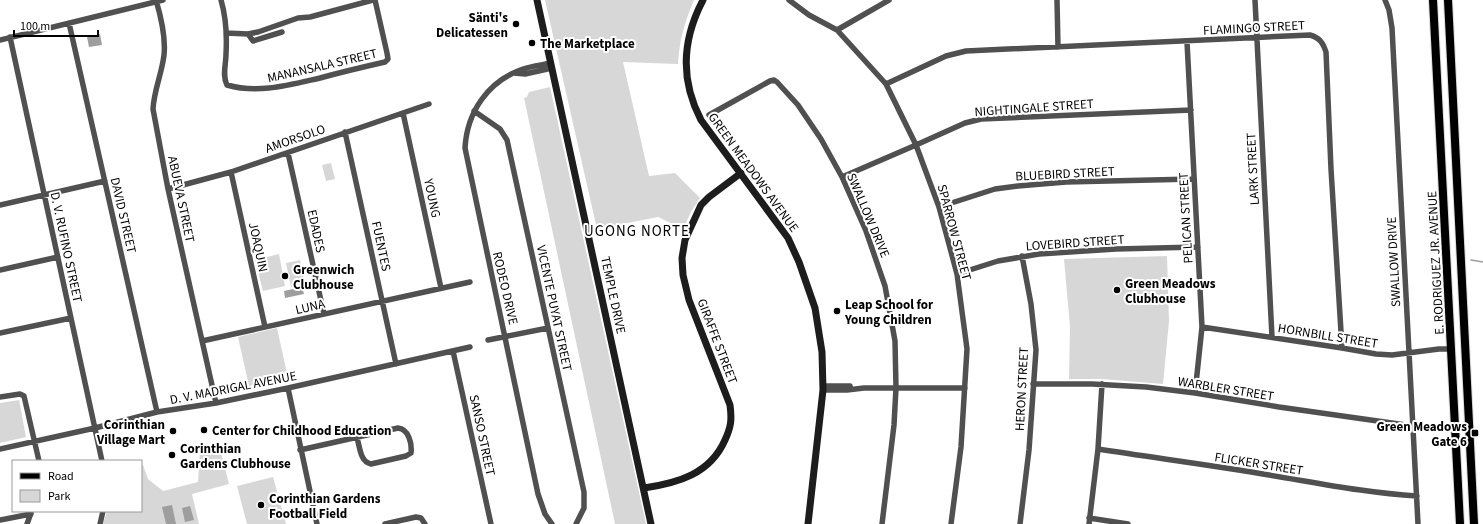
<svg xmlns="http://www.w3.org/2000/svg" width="1483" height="524" font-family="'Source Sans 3',sans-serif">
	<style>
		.green { fill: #d7d7d7 }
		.water { fill: #9e9e9e }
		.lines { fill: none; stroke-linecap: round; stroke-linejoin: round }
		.stream { stroke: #9e9e9e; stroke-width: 1.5 }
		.primary-casing { stroke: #dbdbdb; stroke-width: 10 }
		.street { stroke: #505050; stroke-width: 5.5 }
		.secondary { stroke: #1d1d1d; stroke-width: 7 }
		.primary { stroke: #000; stroke-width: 8 }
		.poi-dot { fill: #000; stroke: #fff; stroke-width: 1.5 }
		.labels { text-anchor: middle; stroke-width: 4; stroke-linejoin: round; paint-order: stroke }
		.poi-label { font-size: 13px; font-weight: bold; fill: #000; stroke: #fff; text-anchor: start }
		.street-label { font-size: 13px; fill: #000; stroke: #fff }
		.quarter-label { font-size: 15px; letter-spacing: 1px; fill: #000; stroke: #fff }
	</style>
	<rect width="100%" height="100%" fill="#fff"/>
	<path class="green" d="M 545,0 L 694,0 C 684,24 680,38 678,64 L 623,62 L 649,176 L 675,173 L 700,198 L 691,212 L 683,229 L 658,217 L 597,229 Z
		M 550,87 L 646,524 L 615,524 L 524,98 L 527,97 L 529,92 Z
		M 331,163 L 335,179 L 326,181 L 322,165 Z
		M 279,254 L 285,286 L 263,291 L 255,260 Z
		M 1167,256 L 1169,321 L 1163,384 L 1102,379 L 1069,379 L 1070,327 L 1064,259 Z
		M 300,260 L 305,284 L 291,287 L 286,263 Z
		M 277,328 L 288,378 L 249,386 L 238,337 Z
		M 19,400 L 26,437 L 0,443 L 0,403 Z
		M 219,445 L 229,484 L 192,494 L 199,524 L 103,524 L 107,511 L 141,511 L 141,465 L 143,465 L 148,479 L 163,491 L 198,482 L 200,450 Z
		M 273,477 L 286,524 L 247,524 L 237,486 Z"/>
	<path class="water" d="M 100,34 L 102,45 L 89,47 L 87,37 Z
		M 302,287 L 304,294 L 285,298 L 284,291 Z
		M 172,505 L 176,524 L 166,524 L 162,507 Z
		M 190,506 L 194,520 L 185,522 L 182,508 Z"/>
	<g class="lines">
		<path class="stream" d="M 1471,260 L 1483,262"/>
		<g class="primary-casing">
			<path id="primary" d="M 1433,0 L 1460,524
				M 1448,0 L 1474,524"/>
		</g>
		<path class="street" d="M 156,0 C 161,17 166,37 164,55 C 162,73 154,90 153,109 L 168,189 L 216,403
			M 221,0 C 226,17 227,36 226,54 C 226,65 222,75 227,85 C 258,94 289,85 320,78 C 342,72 363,67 385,62 L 388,59 L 387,53 L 375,0
			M 789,0 L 809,15 L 837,30 L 886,84 L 916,145 L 939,207 L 957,274 L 967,349 L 961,447 L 951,524
			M 1057,0 L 1058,47
			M 1255,0 L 1272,337
			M 1385,0 L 1389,10 L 1392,28 L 1418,524
			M 69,23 L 157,412
			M 837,30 L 889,0
			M 226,33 L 248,34 L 258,32 L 298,18 L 310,17 L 373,0
			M 248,34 L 253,41 L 282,32
			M 10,37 L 102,461
			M 0,40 L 163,0
			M 1187,42 L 1202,327 L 1195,393
			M 551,63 C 542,65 532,66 523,69 C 488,81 467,112 465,148 L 538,494 L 545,514 L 552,524
			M 514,73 L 525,74 L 552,68
			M 886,84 L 946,56 L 966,51 L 1310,35 C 1320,38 1323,43 1326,52 L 1331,169 L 1342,348
			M 474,111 L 500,129 L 507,140 L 584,492 L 584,508 L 576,524
			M 403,113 L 441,288
			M 709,115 L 770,81 L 774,80 L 777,82 L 798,105 L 821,139 L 842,177 L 866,231 L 885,286 L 895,341 L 896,388 L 894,425 L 882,524
			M 345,132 L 396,364
			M 288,153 L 324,314
			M 231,172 L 265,327
			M 842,177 L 916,145 L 965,123 L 981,119 L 1191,110
			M 168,189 L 231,172 L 429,104
			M 0,205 L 105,181
			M 939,207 L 995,189 L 1018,186 L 1066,182 L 1194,179
			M 0,270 L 58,257
			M 957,274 L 998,261 L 1039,254 L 1116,249 L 1198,247
			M 1202,327 L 1342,348 L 1376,354 L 1392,355 L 1439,349 L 1451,349
			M 0,333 L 71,318
			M 488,340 L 548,328
			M 202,341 L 470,282
			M 453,351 L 491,524
			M 1033,384 L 1092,384 L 1146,387 L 1195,393 L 1279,407 L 1413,426
			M 823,386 L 850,386
			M 288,388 L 317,524
			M 823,390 L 847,390 L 864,388 L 965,388
			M 0,397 L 20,394 L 24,396 L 39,461
			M 0,449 L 95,428 L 157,412 L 216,403 L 288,388 L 470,347
			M 1098,449 C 1155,458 1212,465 1269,475 C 1318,483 1367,493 1417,496
			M 300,450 L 398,428 C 409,429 412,444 411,453 L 406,456 L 371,464 C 360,462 360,447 357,438
			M 1089,518 L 1128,524
			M 0,520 L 31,514
			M 27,524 L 31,513
			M 100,524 L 103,511
			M 385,524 L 416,517 L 421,518 L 425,524
			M 1020,524 L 1029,450 L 1036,350 L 1031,304 L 1022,256
			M 1089,524 L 1098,449 L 1102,384"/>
		<path class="secondary" d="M 537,0 L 651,524
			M 703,0 C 682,40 680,80 701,120 L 788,238 L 799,262 L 815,308 L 822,352 L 823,390 L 808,524
			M 644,488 C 678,483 710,474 725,440 C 731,427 732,420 730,405 L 689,300 L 683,275 L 682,258 L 685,240 L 701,205 L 709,197 L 741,173"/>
		<use href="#primary" class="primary"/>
	</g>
	<g class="poi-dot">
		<circle cx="516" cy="24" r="4"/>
		<circle cx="532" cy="43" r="4"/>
		<circle cx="285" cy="276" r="4"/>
		<circle cx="1117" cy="290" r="4"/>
		<circle cx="837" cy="311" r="4"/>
		<circle cx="204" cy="430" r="4"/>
		<circle cx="173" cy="431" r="4"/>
		<rect x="1471" y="429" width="8" height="8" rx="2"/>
		<circle cx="172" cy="455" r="4"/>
		<circle cx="261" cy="505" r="4"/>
	</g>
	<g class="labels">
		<g class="poi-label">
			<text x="508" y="22" text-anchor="end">Sänti's<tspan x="508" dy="15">Delicatessen</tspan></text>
			<text x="540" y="48">The Marketplace</text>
			<text x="293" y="274">Greenwich<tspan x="293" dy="15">Clubhouse</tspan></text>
			<text x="1125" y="288">Green Meadows<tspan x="1125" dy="15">Clubhouse</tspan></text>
			<text x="845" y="309">Leap School for<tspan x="845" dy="15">Young Children</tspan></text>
			<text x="165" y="429" text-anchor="end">Corinthian<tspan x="165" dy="15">Village Mart</tspan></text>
			<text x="1467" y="431" text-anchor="end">Green Meadows<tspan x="1467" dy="15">Gate 6</tspan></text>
			<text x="212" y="435">Center for Childhood Education</text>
			<text x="180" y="453">Corinthian<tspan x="180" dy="15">Gardens Clubhouse</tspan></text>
			<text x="269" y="503">Corinthian Gardens<tspan x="269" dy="15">Football Field</tspan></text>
		</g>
		<g class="street-label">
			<text transform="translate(1254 27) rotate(-3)" y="5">FLAMINGO STREET</text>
			<text transform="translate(322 65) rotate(-13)" y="5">MANANSALA STREET</text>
			<text transform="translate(1034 107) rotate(-4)" y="5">NIGHTINGALE STREET</text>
			<text transform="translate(295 138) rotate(-19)" y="5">AMORSOLO</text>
			<text transform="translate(1252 169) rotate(-93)" y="5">LARK STREET</text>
			<text transform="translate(754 172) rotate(54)" y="5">GREEN MEADOWS AVENUE</text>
			<text transform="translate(1065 173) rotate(-3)" y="5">BLUEBIRD STREET</text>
			<text transform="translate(433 198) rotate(78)" y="5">YOUNG</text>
			<text transform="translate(182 199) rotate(78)" y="5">ABUEVA STREET</text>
			<text transform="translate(124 215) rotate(77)" y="5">DAVID STREET</text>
			<text transform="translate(869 215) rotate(67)" y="5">SWALLOW DRIVE</text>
			<text transform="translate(1185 218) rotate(-93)" y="5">PELICAN STREET</text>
			<text transform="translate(317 231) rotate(78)" y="5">EDADES</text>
			<text transform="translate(955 232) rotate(75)" y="5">SPARROW STREET</text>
			<text transform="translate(1075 242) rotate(-4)" y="5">LOVEBIRD STREET</text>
			<text transform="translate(382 246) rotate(78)" y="5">FUENTES</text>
			<text transform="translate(67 247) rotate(78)" y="5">D. V. RUFINO STREET</text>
			<text transform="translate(259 247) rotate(78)" y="5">JOAQUIN</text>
			<text transform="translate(1393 262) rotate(-93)" y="5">SWALLOW DRIVE</text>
			<text transform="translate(1435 263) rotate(-93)" y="5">E. RODRIGUEZ JR. AVENUE</text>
			<text transform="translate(506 288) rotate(77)" y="5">RODEO DRIVE</text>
			<text transform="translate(614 295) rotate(78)" y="5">TEMPLE DRIVE</text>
			<text transform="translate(310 306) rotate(-13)" y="5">LUNA</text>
			<text transform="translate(555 308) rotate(78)" y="5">VICENTE PUYAT STREET</text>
			<text transform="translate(1328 335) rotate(9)" y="5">HORNBILL STREET</text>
			<text transform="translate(718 341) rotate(69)" y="5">GIRAFFE STREET</text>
			<text transform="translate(233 387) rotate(-11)" y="5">D. V. MADRIGAL AVENUE</text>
			<text transform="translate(1226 388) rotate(9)" y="5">WARBLER STREET</text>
			<text transform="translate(1021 389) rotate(-87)" y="5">HERON STREET</text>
			<text transform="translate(483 435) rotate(78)" y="5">SANSO STREET</text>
			<text transform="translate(1259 463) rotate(9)" y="5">FLICKER STREET</text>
		</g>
		<g class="quarter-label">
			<text x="637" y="236">UGONG NORTE</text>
		</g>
	</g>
	<rect x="12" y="460" width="130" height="52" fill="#ffffff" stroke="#999999"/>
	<rect x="20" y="473" width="20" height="6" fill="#000000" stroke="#999999"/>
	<text x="48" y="480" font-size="12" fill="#000000">Road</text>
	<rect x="20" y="490" width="20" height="12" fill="#d7d7d7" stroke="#999999"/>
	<text x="48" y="500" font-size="12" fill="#000000">Park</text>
	<path d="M14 30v6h84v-6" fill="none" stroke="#000000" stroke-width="2"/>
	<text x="20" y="30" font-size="12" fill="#000000" stroke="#ffffff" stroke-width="3" paint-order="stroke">100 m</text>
</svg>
